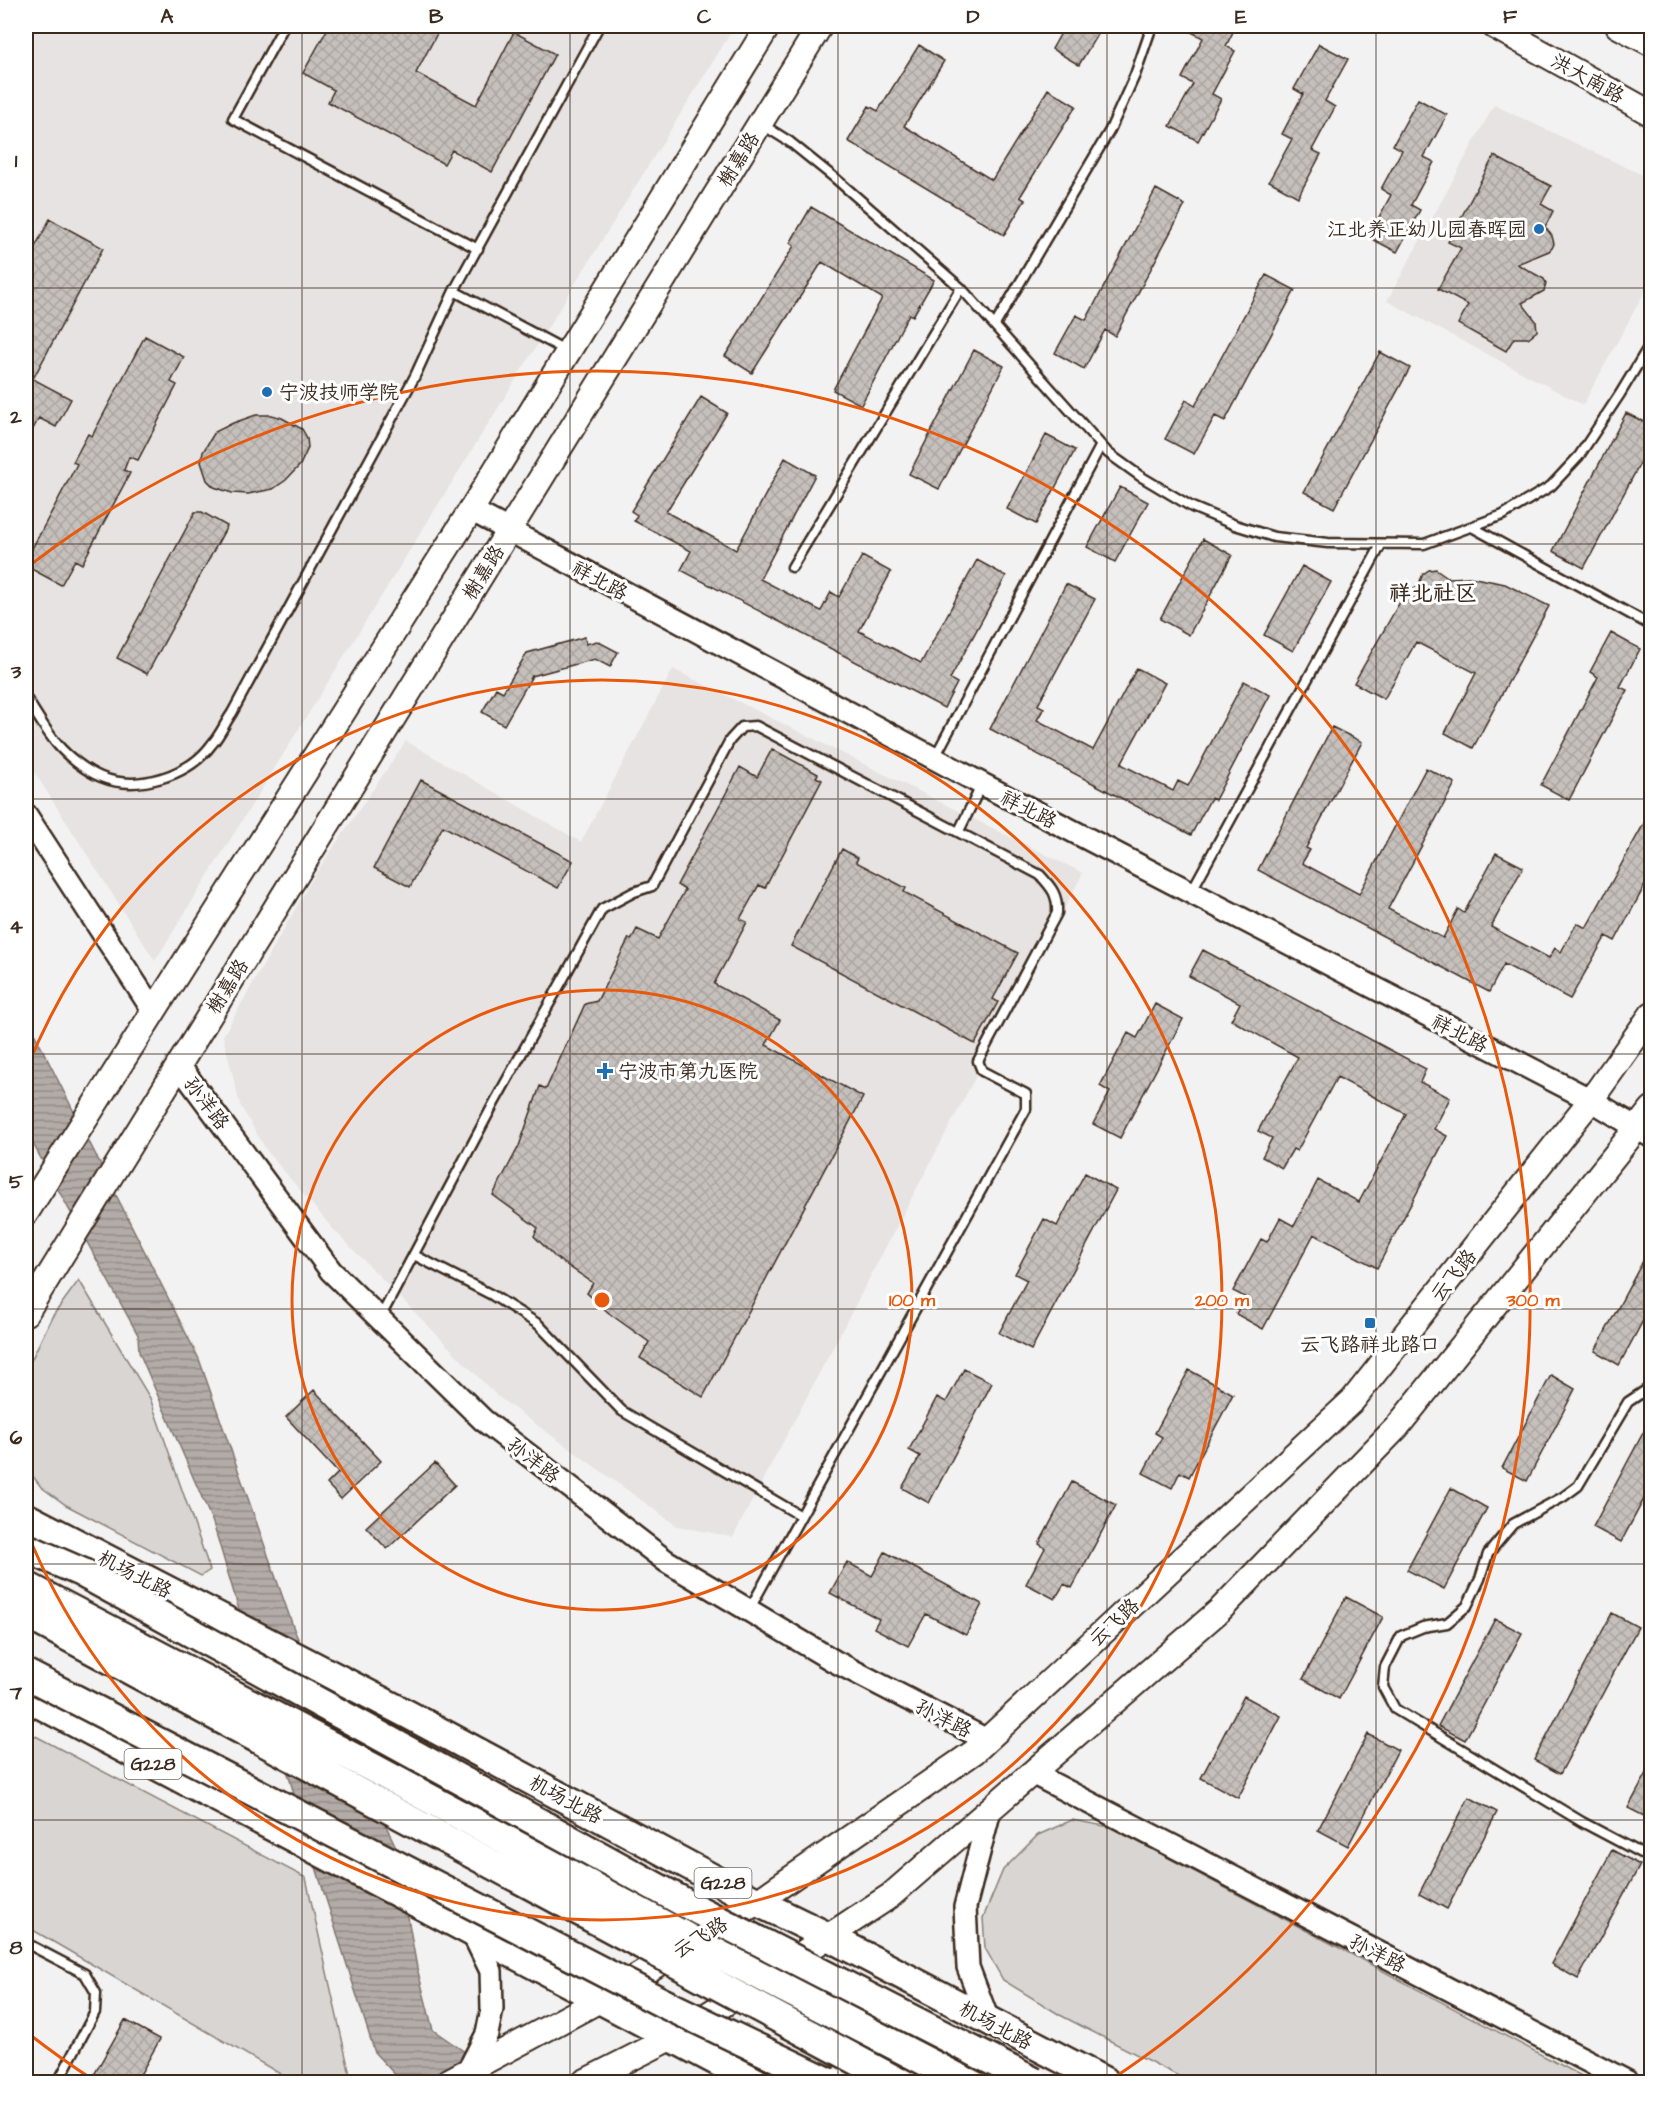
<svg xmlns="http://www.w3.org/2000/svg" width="1677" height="2108" font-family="'Architects Daughter','LXGW WenKai TC',sans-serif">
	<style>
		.built { fill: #e6e3e2 }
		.green { fill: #d8d5d2; stroke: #8a8078; stroke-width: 1.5 }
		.water { fill: url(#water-rules); stroke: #827770; stroke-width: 1.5 }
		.building { fill: url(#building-cross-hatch); stroke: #3b2a1e; stroke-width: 1.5 }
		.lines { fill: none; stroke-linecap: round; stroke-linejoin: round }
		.service-casing { stroke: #3b2a1e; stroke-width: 13 }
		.tertiary-casing { stroke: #3b2a1e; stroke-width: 26 }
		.secondary-casing { stroke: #3b2a1e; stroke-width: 28 }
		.primary-casing { stroke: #3b2a1e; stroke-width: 32 }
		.service { stroke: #fff; stroke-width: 8 }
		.tertiary { stroke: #fff; stroke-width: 21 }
		.secondary { stroke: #fff; stroke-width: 24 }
		.primary { stroke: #fff; stroke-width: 27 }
		.trunk-bridge-casing { stroke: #3b2a1e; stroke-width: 33; stroke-linecap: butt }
		.trunk-bridge { stroke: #fff; stroke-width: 28 }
		.grid { fill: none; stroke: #3b2a1e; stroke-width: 1.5; stroke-opacity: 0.55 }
		.ring { fill: none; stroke: #e8590c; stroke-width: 3 }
		.poi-dot { fill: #1f6fb2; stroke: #fff; stroke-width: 2 }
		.labels { text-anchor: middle; stroke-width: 6; stroke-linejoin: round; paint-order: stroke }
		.shield { fill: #fff; stroke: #766a62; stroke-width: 1.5 }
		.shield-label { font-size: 18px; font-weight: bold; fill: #3b2a1e }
		.street-label { font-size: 20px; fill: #3b2a1e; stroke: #fff }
		.poi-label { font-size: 20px; fill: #3b2a1e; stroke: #fff; text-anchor: start }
		.quarter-label { font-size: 22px; font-weight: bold; fill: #3b2a1e; stroke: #fff }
		.centre { fill: #e8590c; stroke: #fff; stroke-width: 3 }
		.ring-label { font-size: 18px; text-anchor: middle; font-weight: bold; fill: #e8590c; stroke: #fff; stroke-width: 6; stroke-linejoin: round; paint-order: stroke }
		.neatline { fill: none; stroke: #3b2a1e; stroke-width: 2 }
		.grid-label { font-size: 20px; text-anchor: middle; font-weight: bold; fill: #3b2a1e }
	</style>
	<defs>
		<pattern id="water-rules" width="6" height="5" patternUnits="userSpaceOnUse" patternTransform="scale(1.5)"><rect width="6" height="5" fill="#b2aba7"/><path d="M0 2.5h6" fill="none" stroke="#928b87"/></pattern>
		<pattern id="building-cross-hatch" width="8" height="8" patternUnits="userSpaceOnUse" patternTransform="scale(1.5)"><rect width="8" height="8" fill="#c6c0bd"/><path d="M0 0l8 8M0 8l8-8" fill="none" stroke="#aba5a2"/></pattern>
	</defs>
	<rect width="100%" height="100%" fill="#f3f2f2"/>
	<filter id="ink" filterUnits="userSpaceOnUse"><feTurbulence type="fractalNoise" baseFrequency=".0167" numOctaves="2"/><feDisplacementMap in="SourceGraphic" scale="12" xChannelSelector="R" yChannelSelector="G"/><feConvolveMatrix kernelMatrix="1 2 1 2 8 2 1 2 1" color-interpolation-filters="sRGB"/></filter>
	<g filter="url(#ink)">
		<path class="built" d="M 26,26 L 735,26 L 155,961 L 26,759 Z
			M 1494,105 L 1651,179 L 1651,280 L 1583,405 L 1387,301 Z
			M 673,669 L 1083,873 L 733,1537 L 677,1526 L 497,1396 L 333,1229 L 267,1151 L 240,1105 L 223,1036 L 314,876 L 406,741 L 581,842 Z"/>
		<path class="green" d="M 79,1280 L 150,1398 L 210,1570 L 201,1576 L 66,1505 L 41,1487 L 26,1467 L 26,1371 L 52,1317 Z
			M 26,1731 L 306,1878 L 350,2075 L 328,2082 L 294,2082 L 26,1926 Z
			M 1072,1820 L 1110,1827 L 1593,2082 L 1190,2082 L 1060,2015 L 1003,1980 L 985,1948 L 983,1918 L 1003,1870 L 1038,1835 Z"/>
		<path class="water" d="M 26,1017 L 199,1359 L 295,1632 L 395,1845 L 417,1968 L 433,2030 L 465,2052 L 491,2082 L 402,2082 L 375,2053 L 319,1877 L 213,1523 L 139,1352 L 138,1335 L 26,1131 Z"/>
		<path class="building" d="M 329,26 L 441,26 L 416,73 L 476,105 L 514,32 L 555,54 L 492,172 L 452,150 L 444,164 L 328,102 L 334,90 L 303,73 Z
			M 1065,26 L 1102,26 L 1079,65 L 1052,49 Z
			M 1180,26 L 1236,26 L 1226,46 L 1235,51 L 1212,94 L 1221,99 L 1198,141 L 1170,126 L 1193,84 L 1182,78 L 1203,38 Z
			M 1319,44 L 1348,59 L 1325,101 L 1335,107 L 1312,150 L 1321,154 L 1298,197 L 1269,181 L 1292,139 L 1282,134 L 1303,94 L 1294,89 Z
			M 919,45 L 944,61 L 904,126 L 992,180 L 1048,89 L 1076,106 L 1020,197 L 1025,200 L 1004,235 L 848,141 L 869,106 L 878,111 Z
			M 1418,99 L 1447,115 L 1424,157 L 1434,162 L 1411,205 L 1420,210 L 1397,252 L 1368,237 L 1391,195 L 1381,189 L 1402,150 L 1393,145 Z
			M 1494,156 L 1551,186 L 1541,204 L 1553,211 L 1545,227 L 1552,236 L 1554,244 L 1552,248 L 1549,251 L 1517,264 L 1544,279 L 1546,283 L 1544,291 L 1522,303 L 1536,321 L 1537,331 L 1528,338 L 1514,338 L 1506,351 L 1458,324 L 1468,305 L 1438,289 L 1461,248 L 1448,242 Z
			M 1156,189 L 1185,205 L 1115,336 L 1105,330 L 1084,369 L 1055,353 L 1076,315 L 1086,320 Z
			M 811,207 L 934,280 L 913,316 L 909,314 L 861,405 L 833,390 L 882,298 L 822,262 L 752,373 L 725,356 L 794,246 L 790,243 Z
			M 50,219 L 103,248 L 33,379 L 71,399 L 56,427 L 39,418 L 26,442 L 26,264 Z
			M 1266,275 L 1295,290 L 1225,421 L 1215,416 L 1194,454 L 1165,439 L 1186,400 L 1195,406 Z
			M 145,336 L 184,357 L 171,382 L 177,385 L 138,460 L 129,457 L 124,470 L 130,473 L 82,564 L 75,560 L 61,585 L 26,566 L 26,560 L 77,464 L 73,462 L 88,434 L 92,436 Z
			M 974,350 L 1004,366 L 939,489 L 909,474 Z
			M 1380,352 L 1410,368 L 1334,508 L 1304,492 Z
			M 701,397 L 727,413 L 666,512 L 736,550 L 785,458 L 815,475 L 760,579 L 821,611 L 831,592 L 839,597 L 862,556 L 891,572 L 859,631 L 921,663 L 977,560 L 1006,576 L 950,679 L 957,683 L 944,708 L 681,570 L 691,551 L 634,521 L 637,515 L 631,511 Z
			M 1626,413 L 1652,426 L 1652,441 L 1584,568 L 1553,551 Z
			M 256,415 L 272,415 L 282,418 L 302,429 L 307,438 L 308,448 L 300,465 L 286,480 L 273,489 L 248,494 L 232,493 L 214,487 L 207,480 L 201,462 L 203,452 L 210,440 L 215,432 L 233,423 Z
			M 1046,435 L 1075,450 L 1036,524 L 1007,509 Z
			M 1120,487 L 1148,502 L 1115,562 L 1087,547 Z
			M 195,512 L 202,512 L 227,526 L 147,674 L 117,658 Z
			M 1203,539 L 1232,555 L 1189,635 L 1160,619 Z
			M 1302,566 L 1331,582 L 1293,651 L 1264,635 Z
			M 1436,569 L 1449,578 L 1470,577 L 1505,584 L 1549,606 L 1473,748 L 1445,733 L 1476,673 L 1416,642 L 1384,699 L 1354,683 L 1405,593 L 1418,586 L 1423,574 L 1429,570 Z
			M 1066,584 L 1095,599 L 1038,705 L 1044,708 L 1037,720 L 1093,750 L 1137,668 L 1165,683 L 1121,764 L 1173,791 L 1178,781 L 1188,786 L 1244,681 L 1270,695 L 1215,800 L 1211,798 L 1191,835 L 990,729 Z
			M 1611,633 L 1640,649 L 1620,687 L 1627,690 L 1569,800 L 1541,785 L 1598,677 L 1590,672 Z
			M 585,637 L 586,644 L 597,641 L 618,652 L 610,667 L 595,659 L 532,676 L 504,725 L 482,712 L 496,688 L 503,692 L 527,653 Z
			M 1332,727 L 1362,742 L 1306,848 L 1310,850 L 1302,863 L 1359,894 L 1426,768 L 1455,783 L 1388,909 L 1443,938 L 1458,909 L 1464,913 L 1496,853 L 1523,867 L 1491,927 L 1549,958 L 1555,948 L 1561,952 L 1577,923 L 1586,928 L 1652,809 L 1652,872 L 1615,941 L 1606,936 L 1570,999 L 1504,964 L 1489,992 L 1258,870 Z
			M 772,749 L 818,774 L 816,777 L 822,780 L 765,888 L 759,885 L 740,919 L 747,922 L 714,984 L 780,1020 L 766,1045 L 863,1097 L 703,1397 L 640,1358 L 649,1342 L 610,1314 L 587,1293 L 593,1283 L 555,1257 L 534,1236 L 538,1228 L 493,1195 L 519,1146 L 540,1086 L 546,1089 L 585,1004 L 597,1001 L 629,938 L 631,940 L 637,929 L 658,939 L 685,890 L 677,885 L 740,767 L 757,777 Z
			M 421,780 L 573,861 L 558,888 L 443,826 L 410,887 L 374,868 Z
			M 842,849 L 858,858 L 856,862 L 906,888 L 904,892 L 1018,953 L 993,999 L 998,1002 L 975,1044 L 791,946 Z
			M 1203,950 L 1426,1069 L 1420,1082 L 1450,1098 L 1434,1129 L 1447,1136 L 1377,1268 L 1314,1234 L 1263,1329 L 1236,1314 L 1245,1297 L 1233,1291 L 1261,1239 L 1267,1242 L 1280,1218 L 1294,1226 L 1318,1180 L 1359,1202 L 1406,1114 L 1337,1077 L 1297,1151 L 1293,1149 L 1282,1168 L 1262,1157 L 1272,1138 L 1258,1131 L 1298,1057 L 1231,1020 L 1240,1003 L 1189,976 Z
			M 1155,1004 L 1183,1019 L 1120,1138 L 1093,1124 L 1110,1092 L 1100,1086 L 1128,1033 L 1137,1038 Z
			M 1085,1173 L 1116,1190 L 1031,1350 L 999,1333 L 1027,1280 L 1015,1274 L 1044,1219 L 1057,1226 Z
			M 1652,1244 L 1652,1304 L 1619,1365 L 1595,1351 Z
			M 964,1369 L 992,1383 L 929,1503 L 902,1488 L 920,1456 L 909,1450 L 937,1397 L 946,1402 Z
			M 1189,1370 L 1233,1394 L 1189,1477 L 1180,1472 L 1172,1488 L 1143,1473 L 1162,1437 L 1155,1433 Z
			M 1551,1375 L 1575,1389 L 1527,1481 L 1502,1468 Z
			M 314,1390 L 381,1461 L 341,1499 L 327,1484 L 338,1473 L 286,1417 Z
			M 1652,1416 L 1652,1484 L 1621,1542 L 1593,1527 Z
			M 435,1463 L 455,1485 L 387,1549 L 366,1527 Z
			M 1072,1482 L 1116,1505 L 1072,1588 L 1064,1584 L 1055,1599 L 1026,1584 L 1045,1548 L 1039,1544 Z
			M 1451,1488 L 1487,1508 L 1444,1589 L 1407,1570 Z
			M 885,1552 L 982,1604 L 966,1635 L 926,1614 L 908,1646 L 874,1628 L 879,1619 L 830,1593 L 847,1562 L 872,1576 Z
			M 1346,1597 L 1383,1617 L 1339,1699 L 1303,1679 Z
			M 1612,1613 L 1638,1627 L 1560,1774 L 1534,1760 Z
			M 1495,1619 L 1522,1633 L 1465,1740 L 1438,1726 Z
			M 1244,1696 L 1281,1716 L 1238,1798 L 1201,1778 Z
			M 1368,1734 L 1398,1750 L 1348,1846 L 1318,1830 Z
			M 1652,1764 L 1652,1820 L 1628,1808 Z
			M 1469,1797 L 1497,1812 L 1447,1909 L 1419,1894 Z
			M 1612,1850 L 1640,1865 L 1578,1979 L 1551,1964 Z
			M 125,2020 L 160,2039 L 136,2082 L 90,2082 Z"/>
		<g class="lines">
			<g class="service-casing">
				<path id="service" d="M 284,26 L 233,119 L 478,249
					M 763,125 L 790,142 L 836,179 L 961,288 L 1108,453 L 1140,476 L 1192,507 L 1235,525 L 1274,537 L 1328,543 L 1424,544 L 1503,515 L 1551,486 L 1579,456 L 1620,394 L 1652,341
					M 454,291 L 565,350
					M 995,325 L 1110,130 L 1135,75 L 1152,26
					M 1472,527 L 1652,626
					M 792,567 L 961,288
					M 26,698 C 36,713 45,730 57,744 C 67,756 86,771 101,777 C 137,792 189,776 212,744 C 220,735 225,723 232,713 L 415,376 L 454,291 L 599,26
					M 935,757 L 1101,445
					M 959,831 L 981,786
					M 1191,892 L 1381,545
					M 414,1255 L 492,1295 L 538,1324 L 622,1411 L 801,1516
					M 380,1318 L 493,1105 L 602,909 L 634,892 L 652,886 L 730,740 L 742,727 L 756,726 L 1040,875 C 1052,888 1058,895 1057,913 L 978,1061 L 982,1071 L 1026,1094 L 1026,1109 L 749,1610
					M 1652,1391 L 1646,1390 L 1628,1402 L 1578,1486 L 1563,1497 L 1513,1524 L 1488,1554 L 1480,1579 L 1467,1606 L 1447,1623 L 1423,1627 L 1401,1636 L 1385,1667 L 1383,1687 L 1395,1709 L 1582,1822 L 1652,1859
					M 26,1943 L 85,1974 L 96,1993 L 95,2012 L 58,2082"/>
			</g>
			<g class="tertiary-casing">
				<path id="tertiary" d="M 471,510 L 982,784 L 1591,1100 L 1652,1137
					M 26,815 L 154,1012
					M 178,1064 L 331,1271 L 483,1420 L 666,1561 L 834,1661 L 987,1740
					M 1032,1773 L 1628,2082
					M 988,2020 L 968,1967 L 965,1907 L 990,1810
					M 468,2071 L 487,2034 L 492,2009 L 491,1971 L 472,1932"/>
			</g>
			<g class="secondary-casing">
				<path id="secondary" d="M 1494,26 L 1652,114
					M 1618,26 L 1652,44
					M 26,1213 L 471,510 L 768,26
					M 26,1313 L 820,26
					M 780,1968 L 890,1896 L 1220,1610 L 1397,1427 L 1652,1109
					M 447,2082 L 600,2000 L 757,1902 L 974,1752 L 1353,1400 L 1591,1100 L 1652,1014
					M 584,2082 L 671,2038 L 751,1987"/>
			</g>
			<g class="primary-casing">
				<path id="primary" d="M 26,1517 L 409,1715 L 757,1902 L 829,1937 L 1106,2082
					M 26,1697 L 756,2082"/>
			</g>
			<use href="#service" class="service"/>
			<use href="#tertiary" class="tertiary"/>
			<use href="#secondary" class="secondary"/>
			<use href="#primary" class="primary"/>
			<g class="trunk-bridge-casing">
				<path id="trunk-bridge" d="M 26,1548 L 81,1572 L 698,1910 L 1034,2082
					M 26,1586 L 373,1768 L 699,1944 L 966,2082
					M 26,1614 L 898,2082
					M 26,1674 L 663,2003 L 828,2082"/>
			</g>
			<use href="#trunk-bridge" class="trunk-bridge"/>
		</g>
	</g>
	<path class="grid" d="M 302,26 L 302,2082M 570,26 L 570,2082M 838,26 L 838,2082M 1107,26 L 1107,2082M 1376,26 L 1376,2082M 26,288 L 1652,288M 26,544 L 1652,544M 26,799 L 1652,799M 26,1054 L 1652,1054M 26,1309 L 1652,1309M 26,1564 L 1652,1564M 26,1820 L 1652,1820"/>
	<g class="ring">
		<circle cx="602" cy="1300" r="310"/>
		<path d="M27 1068A620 620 0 1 1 27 1532"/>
		<path d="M95 2081A931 931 0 0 1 29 2034M29 566A931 931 0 1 1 1109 2081"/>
	</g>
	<g class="poi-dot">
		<circle cx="1539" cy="229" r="6"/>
		<circle cx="267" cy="392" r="6"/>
		<path d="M602 1062h6v6h6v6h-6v6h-6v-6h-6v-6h6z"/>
		<rect x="1364" y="1317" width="12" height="12" rx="3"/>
	</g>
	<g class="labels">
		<g class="shield">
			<rect x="124.5" y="1749" width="57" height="30" rx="4.5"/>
			<rect x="694.5" y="1868" width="57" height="30" rx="4.5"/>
		</g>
		<g class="shield-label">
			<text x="153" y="1770">G228</text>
			<text x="723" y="1889">G228</text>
		</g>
		<g class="street-label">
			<text transform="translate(1588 78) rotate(29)" y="7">洪大南路</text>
			<text transform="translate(738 159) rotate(-58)" y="7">榭嘉路</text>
			<text transform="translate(483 572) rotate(-58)" y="7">榭嘉路</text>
			<text transform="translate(600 580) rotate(28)" y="7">祥北路</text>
			<text transform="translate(1029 809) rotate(27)" y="7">祥北路</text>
			<text transform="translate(227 986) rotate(-58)" y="7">榭嘉路</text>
			<text transform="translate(1460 1033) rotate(27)" y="7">祥北路</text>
			<text transform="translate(207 1103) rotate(53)" y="7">孙洋路</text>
			<text transform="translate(1453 1275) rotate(-52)" y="7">云飞路</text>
			<text transform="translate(534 1460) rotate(38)" y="7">孙洋路</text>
			<text transform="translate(135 1574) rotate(27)" y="7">机场北路</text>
			<text transform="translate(1114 1622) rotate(-43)" y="7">云飞路</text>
			<text transform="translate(944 1718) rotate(27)" y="7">孙洋路</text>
			<text transform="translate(566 1799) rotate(28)" y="7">机场北路</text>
			<text transform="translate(700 1937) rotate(-32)" y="7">云飞路</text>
			<text transform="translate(1378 1953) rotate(27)" y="7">孙洋路</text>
			<text transform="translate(996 2025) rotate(28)" y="7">机场北路</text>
		</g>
		<g class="poi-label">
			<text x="1527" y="236" text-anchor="end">江北养正幼儿园春晖园</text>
			<text x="279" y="399">宁波技师学院</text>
			<text x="618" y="1078">宁波市第九医院</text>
			<text x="1370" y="1351" text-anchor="middle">云飞路祥北路口</text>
		</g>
		<g class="quarter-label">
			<text x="1433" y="600">祥北社区</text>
		</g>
	</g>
	<circle cx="602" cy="1300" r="9" class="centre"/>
	<g class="ring-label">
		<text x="912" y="1306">100 m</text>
		<text x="1222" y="1306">200 m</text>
		<text x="1533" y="1306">300 m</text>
	</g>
	<rect width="1677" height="2108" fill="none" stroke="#fff" stroke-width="66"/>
	<rect x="33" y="33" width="1611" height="2042" class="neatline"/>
	<g class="grid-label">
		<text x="167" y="23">A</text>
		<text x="436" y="23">B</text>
		<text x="704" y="23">C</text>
		<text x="973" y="23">D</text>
		<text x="1241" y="23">E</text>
		<text x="1510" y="23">F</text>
		<text x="16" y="167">1</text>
		<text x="16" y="423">2</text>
		<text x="16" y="678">3</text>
		<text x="16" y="933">4</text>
		<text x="16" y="1188">5</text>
		<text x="16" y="1444">6</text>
		<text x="16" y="1699">7</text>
		<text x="16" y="1954">8</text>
	</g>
</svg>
